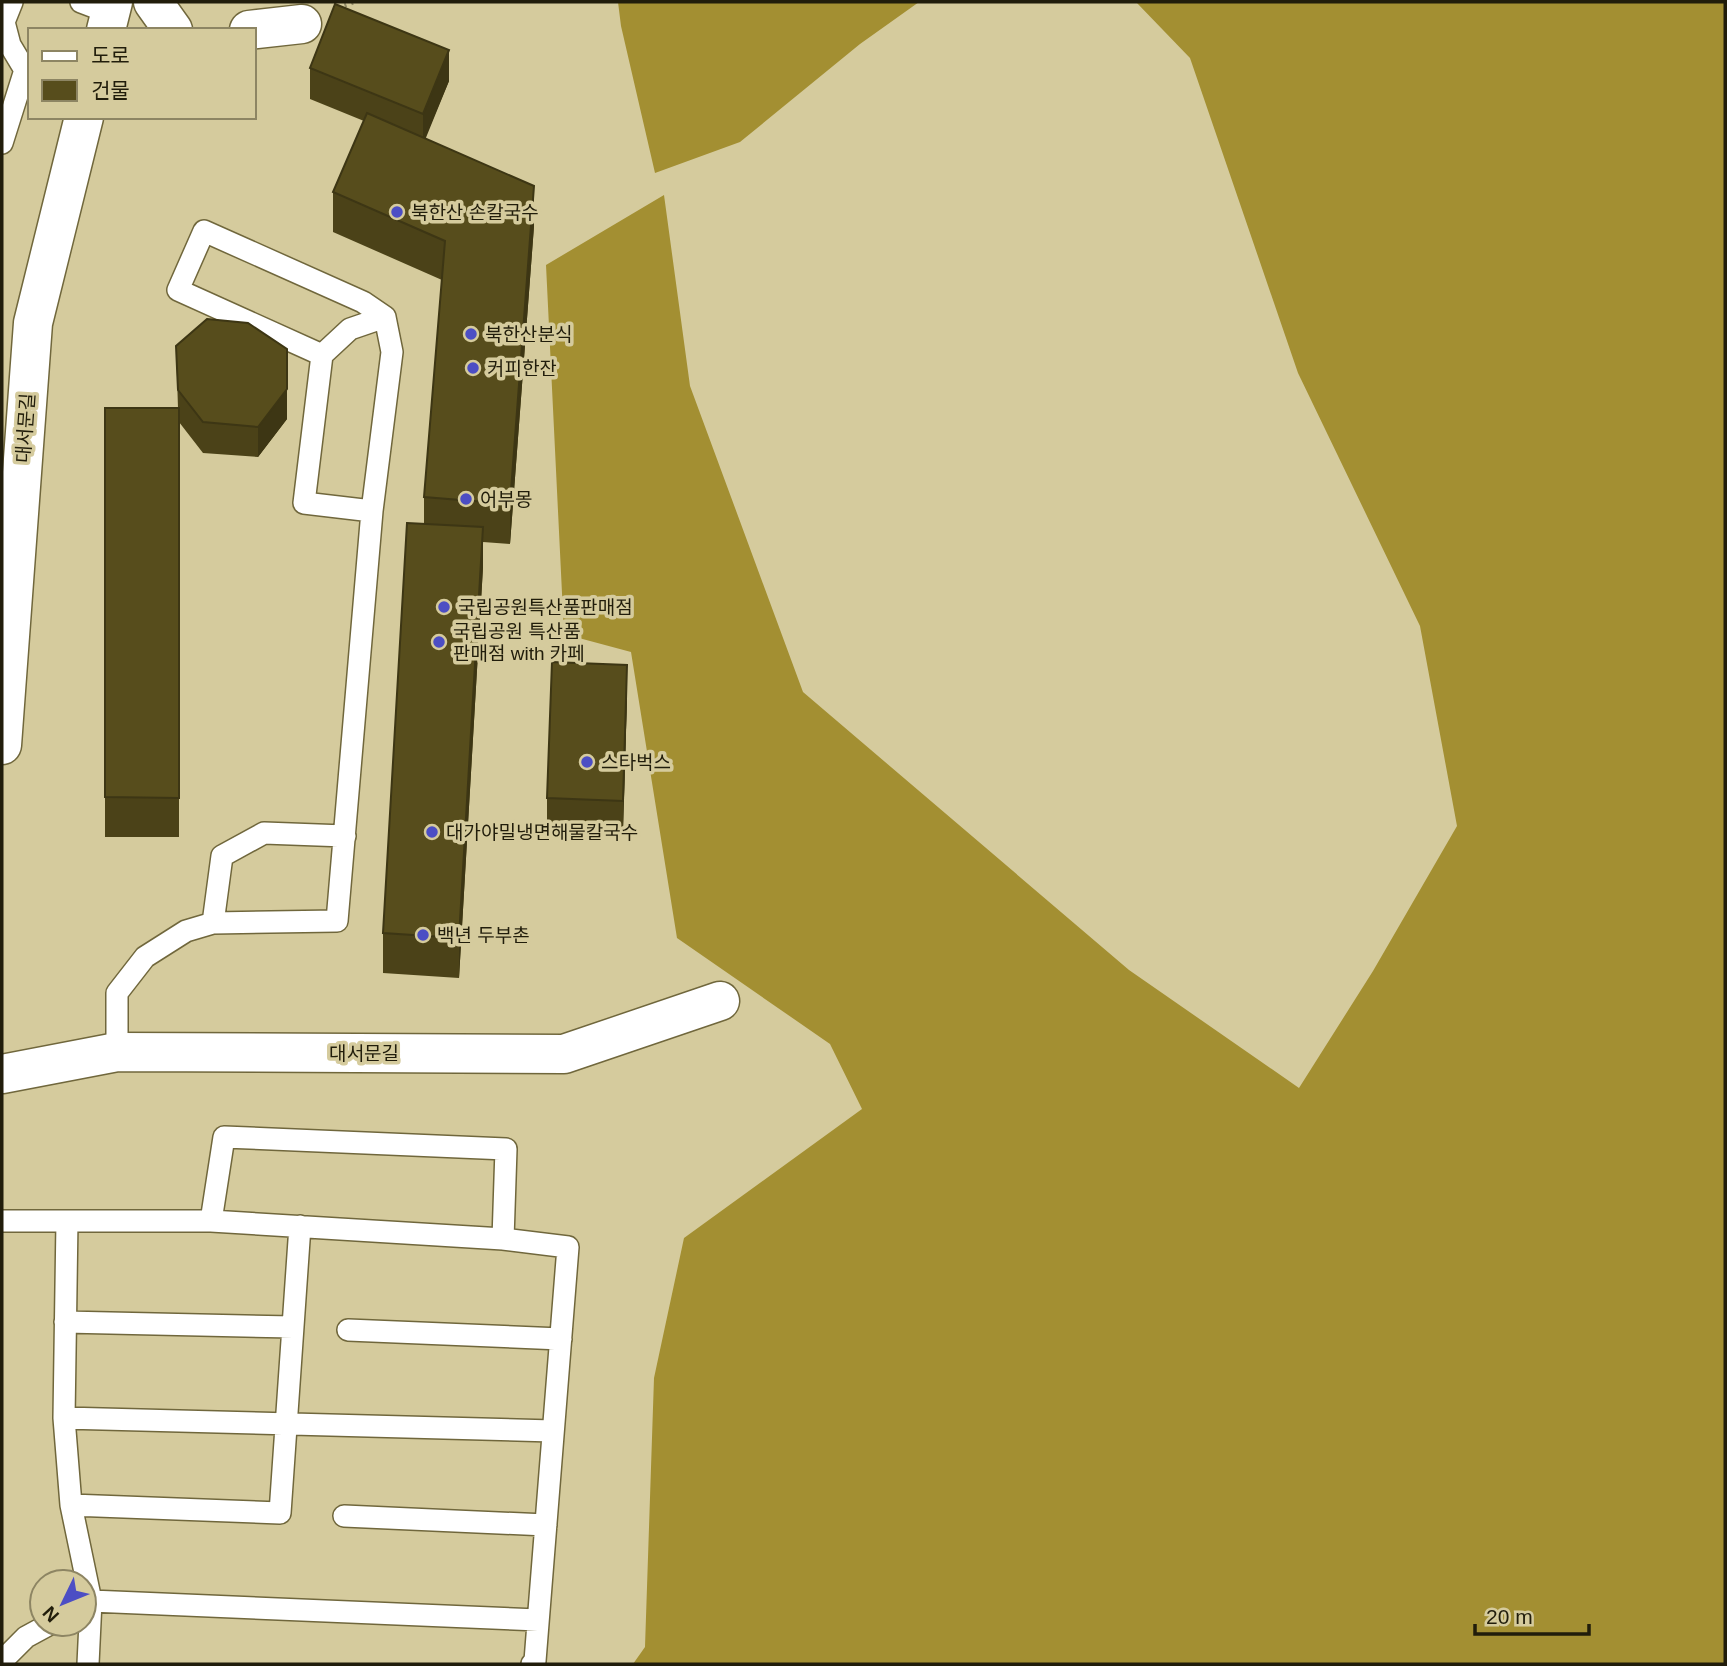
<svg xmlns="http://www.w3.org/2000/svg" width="1727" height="1666" font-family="Helvetica,'Noto Sans KR',sans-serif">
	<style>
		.forest { fill: #a38f32 }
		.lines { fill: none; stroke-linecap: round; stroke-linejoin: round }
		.service-casing { stroke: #70673c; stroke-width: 24 }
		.minor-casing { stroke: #70673c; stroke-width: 41 }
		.path { stroke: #928b67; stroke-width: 4.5; stroke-dasharray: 2 5; stroke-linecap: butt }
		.service { stroke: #fff; stroke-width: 21 }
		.minor { stroke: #fff; stroke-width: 38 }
		.wall { fill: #4b4218 }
		.shaded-wall { fill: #3d3614 }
		.building { fill: #574d1c; stroke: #3d3614; stroke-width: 2 }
		.poi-dot { fill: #4c4ec4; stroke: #d5cb9d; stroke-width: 2.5 }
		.labels { text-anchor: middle; stroke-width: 7; stroke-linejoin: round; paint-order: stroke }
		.poi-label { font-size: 19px; fill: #211d0b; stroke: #d5cb9d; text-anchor: start }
		.street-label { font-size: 19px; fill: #211d0b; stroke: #d5cb9d }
	</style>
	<rect width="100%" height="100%" fill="#d5cb9d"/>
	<path class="forest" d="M 618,2 L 919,2 L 860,44 L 740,142 L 655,173 L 621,26 Z
		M 1136,2 L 1725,2 L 1725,1664 L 633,1664 L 645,1647 L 654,1378 L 684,1238 L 862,1109 L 830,1044 L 677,938 L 631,652 L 564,634 L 546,265 L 664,195 L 690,386 L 803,692 L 1129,970 L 1299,1088 L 1373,971 L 1457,826 L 1420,626 L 1298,373 L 1190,58 Z"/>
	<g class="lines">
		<g class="service-casing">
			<path id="service" d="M 81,2 L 110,13
				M 2,143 L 25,70 L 10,45 L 4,22 L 12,2
				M 372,511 L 304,503 L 322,355 L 350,329 L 385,317
				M 213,923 L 222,856 L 264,833 L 345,836
				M 117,1052 L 117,993 L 145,957 L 186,931 L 213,923 L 337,921 L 372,511 L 392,352 L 385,317 L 363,302 L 204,231 L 178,290 L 322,355
				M 2,1221 L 211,1221 L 503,1239 L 568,1247 L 535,1661 L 532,1664
				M 67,1221 L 64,1418 L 71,1505 L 91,1601 L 88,1664
				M 211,1221 L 224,1137 L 506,1149 L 503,1239
				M 65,1322 L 293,1327
				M 348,1330 L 561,1339
				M 64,1418 L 553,1431
				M 71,1505 L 280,1513 L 300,1226
				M 344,1516 L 546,1525
				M 84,1605 L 91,1601 L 538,1620
				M 2,1661 L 26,1637 L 50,1624"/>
		</g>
		<g class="minor-casing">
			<path id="minor" d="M 153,2 L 173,30
				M 106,30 L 113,2
				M 249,30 L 302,24
				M 2,745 L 33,323 L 84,117
				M 2,1074 L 117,1052 L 564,1054 L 720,1001"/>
		</g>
		<path class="path" d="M 338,8 L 354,2"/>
		<use href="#service" class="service"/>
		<use href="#minor" class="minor"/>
	</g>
	<path class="wall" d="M 310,68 L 449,81 L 425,138 L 534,226 L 510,544 L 483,542 L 483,567 L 459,978 L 383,973 L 383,933 L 424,524 L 424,497 L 442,280 L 333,232 L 333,192 L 364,121 L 310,99 Z
		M 176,346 L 287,419 L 258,457 L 203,453 L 179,422 L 179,837 L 105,837 L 105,408 L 178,408 Z
		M 627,696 L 623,831 L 547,828 L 547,798 Z"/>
	<path class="shaded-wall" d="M 449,50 L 449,81 L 423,145 L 423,114 Z
		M 534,186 L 534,226 L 510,544 L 510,504 Z
		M 287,389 L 287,419 L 258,457 L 258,427 Z
		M 483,527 L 483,567 L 459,978 L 459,938 Z
		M 627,665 L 627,696 L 623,831 L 623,801 Z"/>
	<path class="building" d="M 335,4 L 449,50 L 423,114 L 310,68 Z
		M 367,113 L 534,186 L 510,504 L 424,497 L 445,241 L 333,192 Z
		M 207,319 L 248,323 L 287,349 L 287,389 L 258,427 L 203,422 L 178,390 L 176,346 Z
		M 105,408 L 179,408 L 179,798 L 105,797 Z
		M 407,523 L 483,527 L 459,938 L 383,933 Z
		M 552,662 L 627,665 L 623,801 L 547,798 Z"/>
	<g class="poi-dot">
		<circle cx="397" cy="212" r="7"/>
		<circle cx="471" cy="334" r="7"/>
		<circle cx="473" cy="368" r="7"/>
		<circle cx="466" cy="499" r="7"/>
		<circle cx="444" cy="607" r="7"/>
		<circle cx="439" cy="642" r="7"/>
		<circle cx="587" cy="762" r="7"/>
		<circle cx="432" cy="832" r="7"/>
		<circle cx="423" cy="935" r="7"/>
	</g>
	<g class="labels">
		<g class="poi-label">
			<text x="411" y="219">북한산 손칼국수</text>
			<text x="485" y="341">북한산분식</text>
			<text x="487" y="375">커피한잔</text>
			<text x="480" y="506">어부몽</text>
			<text x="458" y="614">국립공원특산품판매점</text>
			<text x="453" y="638">국립공원 특산품<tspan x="453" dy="22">판매점 with 카페</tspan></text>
			<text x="601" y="769">스타벅스</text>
			<text x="446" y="839">대가야밀냉면해물칼국수</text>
			<text x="437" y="942">백년 두부촌</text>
		</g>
		<g class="street-label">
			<text transform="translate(25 428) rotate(-86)" y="7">대서문길</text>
			<text x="364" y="1060">대서문길</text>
		</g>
	</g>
	<rect width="1727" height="1666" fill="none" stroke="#211d0b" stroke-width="7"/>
	<rect x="28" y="28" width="228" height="91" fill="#d5cb9d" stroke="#8d8563" stroke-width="2"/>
	<rect x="42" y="51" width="35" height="10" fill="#ffffff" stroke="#8d8563" stroke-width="2"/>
	<text x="91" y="63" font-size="21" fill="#211d0b">도로</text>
	<rect x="42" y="80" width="35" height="21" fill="#574d1c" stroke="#8d8563" stroke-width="2"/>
	<text x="91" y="98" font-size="21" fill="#211d0b">건물</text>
	<g transform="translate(63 1603) rotate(227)"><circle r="33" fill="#d5cb9d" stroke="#8d8563" stroke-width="2"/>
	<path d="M0-5L12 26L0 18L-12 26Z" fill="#4c4ec4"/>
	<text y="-10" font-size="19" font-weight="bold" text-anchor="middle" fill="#211d0b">N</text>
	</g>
	<path d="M1475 1624v10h114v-10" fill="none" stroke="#211d0b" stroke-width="3.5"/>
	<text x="1486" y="1624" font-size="21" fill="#211d0b" stroke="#d5cb9d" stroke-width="5" paint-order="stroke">20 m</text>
</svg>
